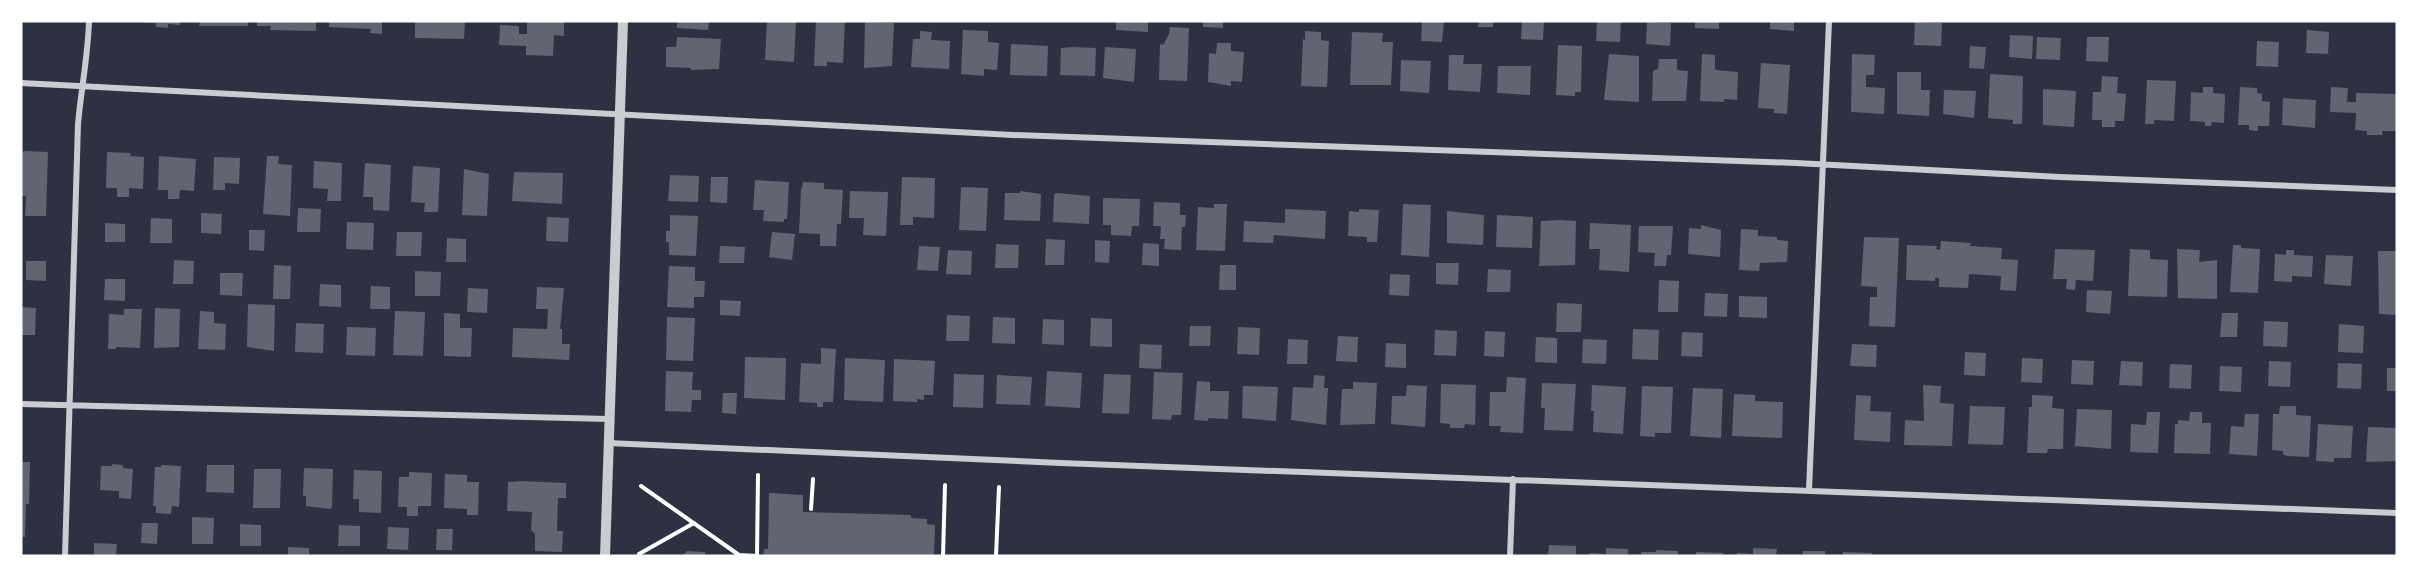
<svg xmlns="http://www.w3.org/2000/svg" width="2418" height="577" font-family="Inter,sans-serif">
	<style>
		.building { fill: #626471 }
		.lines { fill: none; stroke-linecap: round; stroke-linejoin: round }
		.path { stroke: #fff; stroke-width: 4 }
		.minor { stroke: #caccd0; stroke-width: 6 }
		.tertiary { stroke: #caccd0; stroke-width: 10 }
	</style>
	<rect width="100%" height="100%" fill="#2d3142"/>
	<path class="building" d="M 144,21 L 180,21 L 180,25 L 168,24 L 168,28 L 156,27 L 156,23 L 144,23 Z
		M 200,21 L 248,21 L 248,26 L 199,26 Z
		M 257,21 L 316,21 L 316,31 L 270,30 L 271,26 L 257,26 Z
		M 329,21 L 382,21 L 382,34 L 370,33 L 371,29 L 329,27 Z
		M 415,21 L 465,21 L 464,39 L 415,38 Z
		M 527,21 L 564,21 L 564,36 L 554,35 L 553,56 L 526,55 L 526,46 L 499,45 L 500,25 L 519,26 L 519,34 L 527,34 Z
		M 677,21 L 709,21 L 708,30 L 677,28 Z
		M 767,21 L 796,21 L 794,62 L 765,60 Z
		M 816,21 L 845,21 L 843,63 L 827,62 L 827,66 L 814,66 Z
		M 1116,21 L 1148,21 L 1148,32 L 1116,30 Z
		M 1203,21 L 1223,21 L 1223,28 L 1203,27 Z
		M 1422,21 L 1444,21 L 1442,42 L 1421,41 Z
		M 1479,21 L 1493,21 L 1493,27 L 1478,27 Z
		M 1522,21 L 1544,21 L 1543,40 L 1521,39 Z
		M 1597,21 L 1621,21 L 1620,42 L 1596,41 Z
		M 1695,21 L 1719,21 L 1719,29 L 1695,28 Z
		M 1770,21 L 1794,21 L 1794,31 L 1770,29 Z
		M 865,22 L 894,23 L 892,66 L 864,68 Z
		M 1647,22 L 1671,23 L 1670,46 L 1646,44 Z
		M 1915,22 L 1942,23 L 1941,46 L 1914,45 Z
		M 1170,27 L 1189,28 L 1187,81 L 1159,80 L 1160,44 L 1163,45 L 1169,34 Z
		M 963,30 L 988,31 L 988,42 L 999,43 L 997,70 L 984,69 L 984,76 L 961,74 Z
		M 2307,30 L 2329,32 L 2328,54 L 2306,53 Z
		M 920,31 L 932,32 L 931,40 L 950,41 L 949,69 L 911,67 L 913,39 L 920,39 Z
		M 1305,31 L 1321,32 L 1321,40 L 1329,41 L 1327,87 L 1301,86 L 1303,39 L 1305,40 Z
		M 1352,32 L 1383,33 L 1382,42 L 1393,42 L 1391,85 L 1350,85 Z
		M 2010,35 L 2033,36 L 2032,59 L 2009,57 Z
		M 677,37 L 721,39 L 719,69 L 691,70 L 691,68 L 666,67 L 666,47 L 676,47 Z
		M 2037,37 L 2061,38 L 2060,60 L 2036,59 Z
		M 2087,37 L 2109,37 L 2108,62 L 2086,61 Z
		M 2257,41 L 2279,42 L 2278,67 L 2256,66 Z
		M 1217,43 L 1231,43 L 1231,51 L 1244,52 L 1242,82 L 1231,81 L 1231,86 L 1208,82 L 1209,53 L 1216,54 Z
		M 1011,44 L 1048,46 L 1047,76 L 1010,75 Z
		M 1558,45 L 1582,46 L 1581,92 L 1575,92 L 1575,96 L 1556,95 Z
		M 1970,46 L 1986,47 L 1984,69 L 1969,68 Z
		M 1073,47 L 1096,48 L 1095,76 L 1060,75 L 1061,48 Z
		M 1105,47 L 1136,49 L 1134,82 L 1103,78 Z
		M 1609,54 L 1639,56 L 1639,102 L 1604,100 Z
		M 1702,54 L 1715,55 L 1715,70 L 1738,72 L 1737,100 L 1724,99 L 1724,102 L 1700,101 Z
		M 1852,54 L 1875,55 L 1874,75 L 1866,75 L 1866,87 L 1885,88 L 1884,114 L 1851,112 Z
		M 1449,55 L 1464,55 L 1463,64 L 1482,64 L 1480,92 L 1448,90 Z
		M 1659,59 L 1677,59 L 1677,70 L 1688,71 L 1686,101 L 1652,101 L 1653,71 L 1658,69 Z
		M 1401,60 L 1431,61 L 1429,93 L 1400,91 Z
		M 1761,63 L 1790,65 L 1787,114 L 1774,113 L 1774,109 L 1758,108 Z
		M 1498,66 L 1531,66 L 1530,95 L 1497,93 Z
		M 1897,72 L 1921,72 L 1921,90 L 1930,90 L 1929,116 L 1897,114 Z
		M 1990,74 L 2023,76 L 2022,124 L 2013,124 L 2013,120 L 1988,118 Z
		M 2102,76 L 2118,77 L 2117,93 L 2126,94 L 2124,121 L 2115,121 L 2115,127 L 2102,127 L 2102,120 L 2092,120 L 2093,92 L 2101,92 Z
		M 2147,80 L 2176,81 L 2174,121 L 2154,120 L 2154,124 L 2145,124 Z
		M 2203,87 L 2213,87 L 2213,93 L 2225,94 L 2224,123 L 2212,122 L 2211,126 L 2205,126 L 2205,122 L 2190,121 L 2191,92 L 2203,93 Z
		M 2240,87 L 2257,88 L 2257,93 L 2262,94 L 2262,101 L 2270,102 L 2269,126 L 2258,126 L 2258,131 L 2249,130 L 2249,125 L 2238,125 Z
		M 2331,87 L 2348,88 L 2347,102 L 2356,102 L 2356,93 L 2397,94 L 2397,131 L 2382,131 L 2383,135 L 2367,135 L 2367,131 L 2355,130 L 2356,113 L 2330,112 Z
		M 2043,89 L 2076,91 L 2074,127 L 2043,125 Z
		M 1944,90 L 1976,91 L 1974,118 L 1943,114 Z
		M 2283,98 L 2316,100 L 2315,128 L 2282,125 Z
		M 25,151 L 48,152 L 46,216 L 25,216 L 26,196 L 21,196 L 21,152 Z
		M 107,152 L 131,153 L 130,156 L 144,157 L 143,189 L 129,188 L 129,197 L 117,197 L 117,188 L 106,188 Z
		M 159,156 L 196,159 L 194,191 L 180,190 L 179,199 L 168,199 L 168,190 L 158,190 Z
		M 267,156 L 279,156 L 278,164 L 292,165 L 290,216 L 263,214 Z
		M 214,157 L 240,158 L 239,184 L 225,183 L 225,190 L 213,190 Z
		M 314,161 L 342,163 L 341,201 L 327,201 L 328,189 L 313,188 Z
		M 365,163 L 391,165 L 389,211 L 373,210 L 373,197 L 363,197 Z
		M 413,166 L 440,168 L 438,212 L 424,212 L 425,203 L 411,202 Z
		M 464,169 L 489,174 L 487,216 L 462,215 Z
		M 514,172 L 563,173 L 562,204 L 512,201 Z
		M 670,175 L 699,176 L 698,202 L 668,201 Z
		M 711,177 L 728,177 L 727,203 L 710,202 Z
		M 902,177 L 935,178 L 934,218 L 913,217 L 913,225 L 900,225 Z
		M 755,180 L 789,182 L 787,219 L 784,219 L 784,222 L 763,221 L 764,210 L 753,210 Z
		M 803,182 L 824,183 L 824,189 L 843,190 L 841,224 L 837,224 L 836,246 L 820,246 L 820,234 L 799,233 L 801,188 L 802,188 Z
		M 961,187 L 988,188 L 986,231 L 959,230 Z
		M 850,191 L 888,192 L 886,236 L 863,235 L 864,218 L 849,218 Z
		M 1020,191 L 1041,194 L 1040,221 L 1004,220 L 1005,193 L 1020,193 Z
		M 1056,193 L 1090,196 L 1089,224 L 1053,222 L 1054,195 Z
		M 1103,198 L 1140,199 L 1139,226 L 1132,226 L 1131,236 L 1111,235 L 1111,225 L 1103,225 Z
		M 1154,202 L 1180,203 L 1180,215 L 1186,215 L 1185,227 L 1182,227 L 1181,250 L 1164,249 L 1165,239 L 1160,239 L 1161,226 L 1153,226 Z
		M 1214,204 L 1227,204 L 1225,251 L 1196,250 L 1198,207 L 1214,208 Z
		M 1403,204 L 1431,205 L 1429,257 L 1401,255 Z
		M 298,208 L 321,209 L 320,232 L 297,232 Z
		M 1285,209 L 1326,211 L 1325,239 L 1274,235 L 1273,243 L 1243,242 L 1244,221 L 1285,223 Z
		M 1359,209 L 1379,210 L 1377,242 L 1367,242 L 1367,237 L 1348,236 L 1349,211 L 1359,212 Z
		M 1447,211 L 1484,215 L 1483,245 L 1447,243 Z
		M 201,213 L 222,214 L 221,234 L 201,233 Z
		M 670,215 L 698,216 L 696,256 L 669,255 L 669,242 L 666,242 L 666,231 L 670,231 Z
		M 1497,215 L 1533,217 L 1532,248 L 1496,247 Z
		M 547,217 L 569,218 L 568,242 L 546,241 Z
		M 151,218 L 172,219 L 172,243 L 150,243 Z
		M 1559,220 L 1576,221 L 1575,265 L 1539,266 L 1541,221 Z
		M 347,222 L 374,223 L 373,250 L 346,249 Z
		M 105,223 L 125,224 L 125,242 L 105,242 Z
		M 1590,223 L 1631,225 L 1629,272 L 1599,270 L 1600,249 L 1589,249 Z
		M 1701,225 L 1721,230 L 1720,257 L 1688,254 L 1689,228 L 1701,229 Z
		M 1639,226 L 1673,226 L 1671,255 L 1667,255 L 1666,266 L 1654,266 L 1655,253 L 1638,252 Z
		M 1741,229 L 1758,230 L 1758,236 L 1777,237 L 1777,240 L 1788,241 L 1787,262 L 1760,263 L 1759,271 L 1739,270 Z
		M 249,230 L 265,230 L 264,251 L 249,250 Z
		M 397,232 L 422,232 L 421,256 L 396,256 Z
		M 772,232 L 795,234 L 792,260 L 769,257 Z
		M 1864,237 L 1899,238 L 1895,327 L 1869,326 L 1870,297 L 1877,297 L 1877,287 L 1861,286 Z
		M 447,238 L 466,239 L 466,262 L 446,262 Z
		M 1046,239 L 1065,240 L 1064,265 L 1045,265 Z
		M 1095,240 L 1110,241 L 1109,263 L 1095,262 Z
		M 1941,241 L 1971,243 L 1970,246 L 2002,248 L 2001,259 L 2018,260 L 2016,291 L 2000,290 L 2001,276 L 1969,274 L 1968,288 L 1939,287 L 1939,278 L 1935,278 L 1935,281 L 1906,280 L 1907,245 L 1937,246 L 1936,249 L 1940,250 Z
		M 1143,243 L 1159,244 L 1159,266 L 1142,265 Z
		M 996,244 L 1019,245 L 1018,268 L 995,268 Z
		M 2233,245 L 2241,245 L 2241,248 L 2260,249 L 2258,293 L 2230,292 Z
		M 720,246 L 745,247 L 744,263 L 719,263 Z
		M 919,246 L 940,247 L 938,271 L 917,270 Z
		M 2055,249 L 2095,250 L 2093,281 L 2076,280 L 2075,290 L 2066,289 L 2067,279 L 2053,279 Z
		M 2130,249 L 2150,250 L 2150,259 L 2168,260 L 2167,297 L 2128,296 Z
		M 2177,249 L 2200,250 L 2199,262 L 2217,260 L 2217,299 L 2178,298 Z
		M 948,250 L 972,251 L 971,275 L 946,274 Z
		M 2286,250 L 2294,250 L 2294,255 L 2313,256 L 2312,277 L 2292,276 L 2292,282 L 2274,281 L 2275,254 L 2286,255 Z
		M 2378,251 L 2397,251 L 2397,315 L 2379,314 Z
		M 2326,255 L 2353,256 L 2351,286 L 2324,284 Z
		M 174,260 L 194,261 L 193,284 L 173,284 Z
		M 26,261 L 46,261 L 46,281 L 26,280 Z
		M 1436,263 L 1459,263 L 1458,285 L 1436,284 Z
		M 274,265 L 291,266 L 290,299 L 273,299 Z
		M 1220,265 L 1236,265 L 1236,290 L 1219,290 Z
		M 669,266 L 695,267 L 695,281 L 705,281 L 704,297 L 694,297 L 694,308 L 667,307 Z
		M 1488,269 L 1511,270 L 1510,292 L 1487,292 Z
		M 415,271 L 441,272 L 440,296 L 415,296 Z
		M 220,273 L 243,273 L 242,296 L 220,295 Z
		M 1390,274 L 1410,275 L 1409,296 L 1389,295 Z
		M 105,279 L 125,279 L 125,301 L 104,300 Z
		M 1659,280 L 1679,281 L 1678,312 L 1658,312 Z
		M 320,284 L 341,285 L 341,307 L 319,306 Z
		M 371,286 L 390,287 L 390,309 L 370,309 Z
		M 537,287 L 564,288 L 560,329 L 562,329 L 562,344 L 570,344 L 569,360 L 512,357 L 513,328 L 547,329 L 548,309 L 536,309 Z
		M 468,288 L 488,289 L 487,313 L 467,312 Z
		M 2087,290 L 2112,291 L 2110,314 L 2086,312 Z
		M 1705,293 L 1728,294 L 1727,317 L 1704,316 Z
		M 1739,296 L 1767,297 L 1767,318 L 1739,317 Z
		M 720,300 L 741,301 L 740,316 L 720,315 Z
		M 1557,303 L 1582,304 L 1581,332 L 1556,332 Z
		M 248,304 L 275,305 L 274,351 L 247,347 Z
		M 21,307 L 36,308 L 35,335 L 21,335 Z
		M 155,308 L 180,309 L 179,347 L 154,348 Z
		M 124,309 L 142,309 L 140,348 L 116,347 L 116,349 L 108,349 L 109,314 L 124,315 Z
		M 200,311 L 214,312 L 214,323 L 226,324 L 225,350 L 198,349 Z
		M 395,311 L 425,312 L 423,356 L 393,355 Z
		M 444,313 L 460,314 L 460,328 L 472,328 L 471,357 L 444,356 Z
		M 2222,313 L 2238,313 L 2237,337 L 2220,337 Z
		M 947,315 L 970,316 L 969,341 L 946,341 Z
		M 667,317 L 695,318 L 693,361 L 666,360 Z
		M 993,317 L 1015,318 L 1015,344 L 992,343 Z
		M 1091,318 L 1112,319 L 1112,347 L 1090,346 Z
		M 1043,319 L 1064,320 L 1064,345 L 1042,344 Z
		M 2264,321 L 2288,322 L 2287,347 L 2263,346 Z
		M 296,323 L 324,324 L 323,353 L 295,352 Z
		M 2339,324 L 2364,326 L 2363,353 L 2338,352 Z
		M 1190,326 L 1211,326 L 1210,346 L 1189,346 Z
		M 347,327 L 376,328 L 375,356 L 346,355 Z
		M 1238,327 L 1260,328 L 1259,355 L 1237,354 Z
		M 1633,329 L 1659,330 L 1658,360 L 1632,359 Z
		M 1435,330 L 1457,331 L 1456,356 L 1434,355 Z
		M 1485,331 L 1505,332 L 1504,357 L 1484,356 Z
		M 1682,332 L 1703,333 L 1702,357 L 1681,356 Z
		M 1338,336 L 1358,337 L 1357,362 L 1336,361 Z
		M 1536,337 L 1557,338 L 1557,363 L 1535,362 Z
		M 1288,339 L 1308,340 L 1307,364 L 1287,364 Z
		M 1583,339 L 1607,340 L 1606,364 L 1582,363 Z
		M 1386,343 L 1406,344 L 1406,368 L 1385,367 Z
		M 1140,344 L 1162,345 L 1161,369 L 1139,368 Z
		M 1852,344 L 1877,345 L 1876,367 L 1850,366 Z
		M 821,348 L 836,349 L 833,402 L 823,402 L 823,407 L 817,407 L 817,403 L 799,402 L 801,363 L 821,364 Z
		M 1965,352 L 1986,353 L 1985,376 L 1964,375 Z
		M 745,357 L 786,358 L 785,400 L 744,398 Z
		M 845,358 L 885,360 L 883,402 L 844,400 Z
		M 2022,358 L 2043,359 L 2042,383 L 2021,382 Z
		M 894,359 L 935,361 L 933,395 L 924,395 L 924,400 L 917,399 L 917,402 L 893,401 Z
		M 2072,360 L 2094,361 L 2093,385 L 2071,384 Z
		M 2121,361 L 2143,362 L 2142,386 L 2119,385 Z
		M 2269,361 L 2291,362 L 2290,387 L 2268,386 Z
		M 2338,363 L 2362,364 L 2361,389 L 2337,388 Z
		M 2170,364 L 2192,365 L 2191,389 L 2169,388 Z
		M 2220,366 L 2242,367 L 2241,392 L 2219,391 Z
		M 2387,368 L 2397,368 L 2397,391 L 2387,391 Z
		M 666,371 L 693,372 L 692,390 L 701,390 L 701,400 L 692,400 L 691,412 L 665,411 Z
		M 1047,371 L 1082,373 L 1080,408 L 1045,406 Z
		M 1154,372 L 1183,373 L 1181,415 L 1172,415 L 1171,420 L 1152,419 Z
		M 954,374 L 984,375 L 983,408 L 953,407 Z
		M 1104,374 L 1131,375 L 1129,414 L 1102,413 Z
		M 997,375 L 1032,377 L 1030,405 L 996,404 Z
		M 1314,375 L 1325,376 L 1324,388 L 1328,388 L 1326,425 L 1291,420 L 1293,387 L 1313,388 Z
		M 1507,377 L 1526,378 L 1523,433 L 1500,432 L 1501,426 L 1489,426 L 1490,392 L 1506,392 Z
		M 1197,381 L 1210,382 L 1210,391 L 1229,391 L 1228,419 L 1208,418 L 1208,421 L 1194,420 Z
		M 1353,382 L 1377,383 L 1375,424 L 1340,425 L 1342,389 L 1353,389 Z
		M 1542,383 L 1576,384 L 1573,431 L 1544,430 L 1545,408 L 1541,408 Z
		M 1441,384 L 1476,385 L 1475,425 L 1465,424 L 1464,428 L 1450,428 L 1450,424 L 1440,423 Z
		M 1407,385 L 1427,386 L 1425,427 L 1391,424 L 1392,396 L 1406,396 Z
		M 1592,385 L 1626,387 L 1623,434 L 1593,432 L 1594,411 L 1591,411 Z
		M 1923,385 L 1941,386 L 1940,403 L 1954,404 L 1952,446 L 1904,445 L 1905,420 L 1924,421 Z
		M 1243,386 L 1278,387 L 1276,421 L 1242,418 Z
		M 1642,386 L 1673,387 L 1671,433 L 1655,433 L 1655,437 L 1640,436 Z
		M 1693,388 L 1723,389 L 1721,438 L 1690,436 Z
		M 723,393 L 737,393 L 736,414 L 722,413 Z
		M 1734,394 L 1755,395 L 1755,401 L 1783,402 L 1782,438 L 1732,436 Z
		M 1856,395 L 1871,396 L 1870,411 L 1891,412 L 1890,442 L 1854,440 Z
		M 2032,395 L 2053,396 L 2052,408 L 2064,409 L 2063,449 L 2048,449 L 2047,453 L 2027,453 L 2029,407 L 2032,407 Z
		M 1970,406 L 2005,407 L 2003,445 L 1968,444 Z
		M 2280,406 L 2296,406 L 2296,415 L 2311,416 L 2309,457 L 2287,456 L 2283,454 L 2283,451 L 2272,450 L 2273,414 L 2279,414 Z
		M 2077,409 L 2112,410 L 2111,449 L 2075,446 Z
		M 2147,412 L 2160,412 L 2158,453 L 2130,452 L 2131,424 L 2146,425 Z
		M 2190,412 L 2202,412 L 2202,423 L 2211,423 L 2210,454 L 2174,453 L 2175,424 L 2178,424 L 2178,420 L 2189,421 Z
		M 2245,414 L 2259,414 L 2257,456 L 2229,454 L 2231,426 L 2244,427 Z
		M 2318,424 L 2353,426 L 2351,458 L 2334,458 L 2334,462 L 2316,461 Z
		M 2368,427 L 2397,428 L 2397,461 L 2366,462 Z
		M 21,462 L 30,462 L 29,504 L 26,504 L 25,537 L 21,537 Z
		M 112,464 L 123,465 L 123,468 L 133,469 L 131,499 L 119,498 L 119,491 L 100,490 L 101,466 L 112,466 Z
		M 161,465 L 181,466 L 179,507 L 172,506 L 171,514 L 156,513 L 156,506 L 153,506 L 155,467 L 161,467 Z
		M 207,465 L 234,465 L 234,493 L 206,492 Z
		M 304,468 L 333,469 L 332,507 L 330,509 L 306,506 L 306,496 L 303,496 Z
		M 254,469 L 281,469 L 280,508 L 253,508 Z
		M 354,470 L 382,471 L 381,513 L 359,512 L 359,499 L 353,499 Z
		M 409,472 L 432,473 L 431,506 L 418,506 L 418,516 L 407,516 L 407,507 L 398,507 L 399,477 L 409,477 Z
		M 445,474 L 467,475 L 467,482 L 479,482 L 478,515 L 467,515 L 467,509 L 444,508 Z
		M 522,481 L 566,483 L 566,498 L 558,498 L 557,531 L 563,531 L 562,552 L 535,551 L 535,534 L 531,530 L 532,512 L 507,511 L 508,482 Z
		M 769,493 L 803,495 L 803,512 L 911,515 L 911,518 L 927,519 L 927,524 L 935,525 L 934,556 L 763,556 L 764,549 L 768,549 Z
		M 192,517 L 214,518 L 213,544 L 192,544 Z
		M 142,523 L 158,523 L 157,544 L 141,543 Z
		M 240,524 L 261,525 L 261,546 L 240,546 Z
		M 339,525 L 360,526 L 360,546 L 338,546 Z
		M 388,527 L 409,528 L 408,550 L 387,549 Z
		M 437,529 L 453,529 L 452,550 L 436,550 Z
		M 94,543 L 117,544 L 116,556 L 94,556 Z
		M 1549,545 L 1576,546 L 1576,556 L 1548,556 Z
		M 288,547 L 309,548 L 309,556 L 288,556 Z
		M 1606,548 L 1628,549 L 1628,556 L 1589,556 L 1590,553 L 1606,554 Z
		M 1753,548 L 1777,549 L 1776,556 L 1737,556 L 1737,553 L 1753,554 Z
		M 1656,550 L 1678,551 L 1678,556 L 1641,556 L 1641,552 L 1656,552 Z
		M 687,551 L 705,552 L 705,556 L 682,556 Z
		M 1803,551 L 1825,551 L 1825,556 L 1803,556 Z
		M 1696,552 L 1723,553 L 1722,556 L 1696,556 Z
		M 1843,552 L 1872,553 L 1872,556 L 1843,556 Z"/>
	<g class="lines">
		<path class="path" d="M 641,486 L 739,555 L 757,556 L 758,475
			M 811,509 L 813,479
			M 639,554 L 694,523
			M 943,556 L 945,485
			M 996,556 L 999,487"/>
		<path class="minor" d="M 21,83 L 1013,135 L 1796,163 L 2060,177 L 2397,190
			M 21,404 L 609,419
			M 608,443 L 1061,463 L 2397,513
			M 1809,490 L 1829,21
			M 65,556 L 78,124 C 81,90 88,56 89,21
			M 1510,556 L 1513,479"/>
		<path class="tertiary" d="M 605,556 L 623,21"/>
	</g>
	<rect width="2418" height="577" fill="none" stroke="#ffffff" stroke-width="45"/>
</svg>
